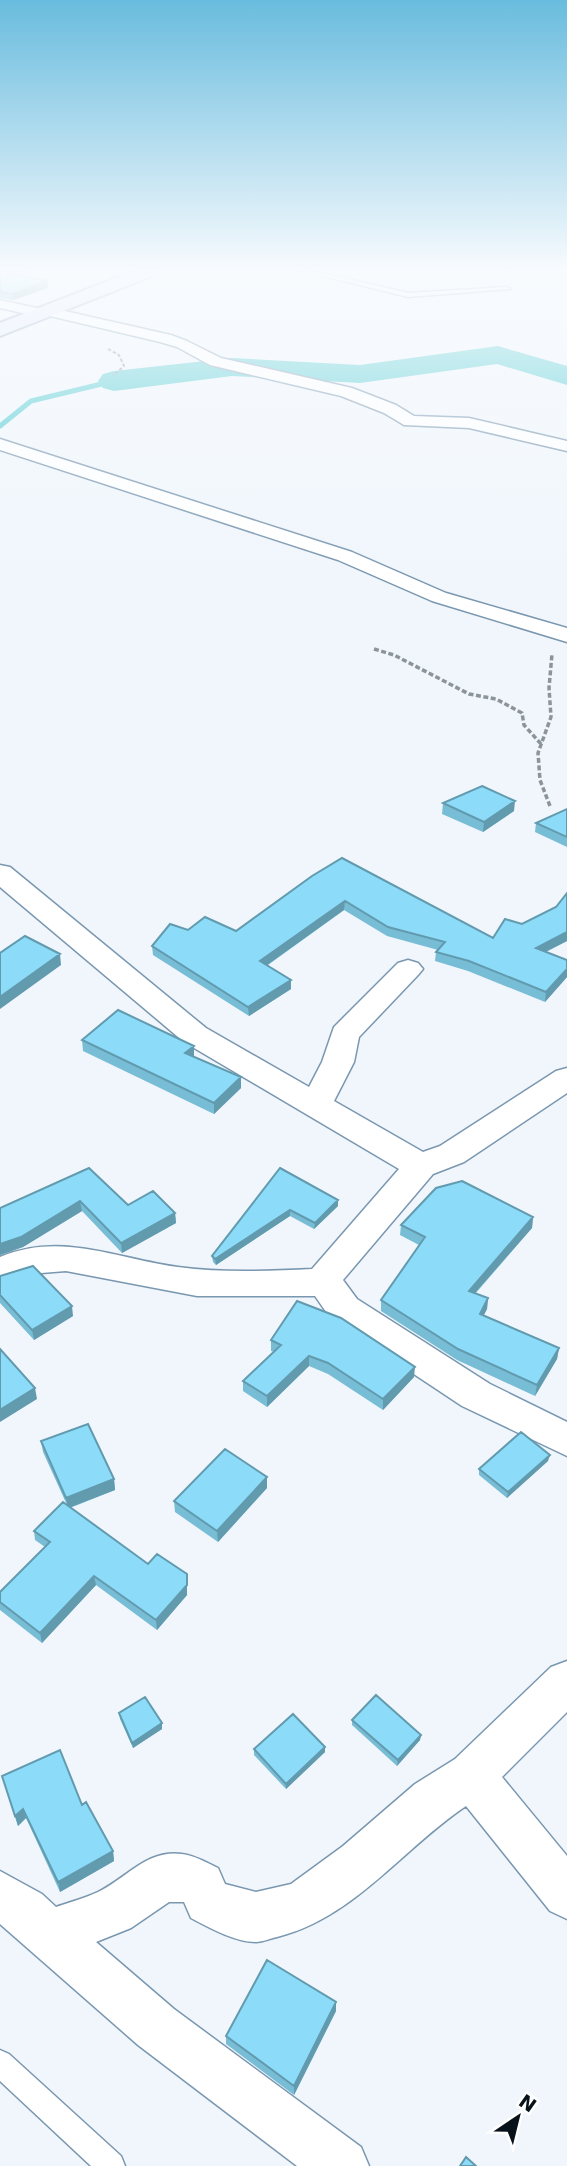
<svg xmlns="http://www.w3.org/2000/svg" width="567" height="2166" font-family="'DejaVu Sans',sans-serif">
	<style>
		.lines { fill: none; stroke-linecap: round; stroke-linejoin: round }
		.stream { stroke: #4bc9cf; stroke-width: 5 }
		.river { fill: #4bc9cf; fill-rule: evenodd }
		.lane-casing { stroke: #7a97b0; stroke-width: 3 }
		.street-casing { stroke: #7a97b0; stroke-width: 3 }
		.secondary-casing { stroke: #7a97b0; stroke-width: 4 }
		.path-far1 { stroke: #8c949b; stroke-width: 2; stroke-dasharray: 3.5 2; stroke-linecap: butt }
		.path { stroke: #8c949b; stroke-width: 3.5; stroke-dasharray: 5 2.5; stroke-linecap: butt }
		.lane { fill: #fff; fill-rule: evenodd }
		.street { fill: #fff; fill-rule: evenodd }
		.secondary { fill: #e0e8fd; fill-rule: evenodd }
		.wall { fill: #78bdd6 }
		.shaded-wall { fill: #629aae }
		.building { fill: #8cdcf9; stroke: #629aae; stroke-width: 2 }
	</style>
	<rect width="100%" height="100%" fill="#f0f6fc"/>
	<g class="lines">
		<path class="stream" d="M 0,426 L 31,401 L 114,381"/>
		<path class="river" d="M 498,346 L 567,366 L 567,385 L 497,364 L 360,383 L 232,376 L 114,391 L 103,388 L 98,381 L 103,374 L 114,371 L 232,358 L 360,365 Z"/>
		<g class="lane-casing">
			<path id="lane" d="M 303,271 L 314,271 L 408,293 L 507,287 L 511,289 L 408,297 Z
				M 0,2050 L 9,2054 L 121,2156 L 125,2166 L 91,2166 L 0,2081 Z"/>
		</g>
		<g class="street-casing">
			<path id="street" d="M 0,300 L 41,309 L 47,307 L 171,335 L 187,341 L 221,358 L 352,388 L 396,405 L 414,416 L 469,418 L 567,441 L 567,451 L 469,428 L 404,425 L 384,413 L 341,396 L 210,365 L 177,347 L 160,342 L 46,315 L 40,317 L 0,308 Z
				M 0,439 L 352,552 L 446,593 L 567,628 L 567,642 L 432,601 L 338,560 L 0,450 Z
				M 0,865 L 10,867 L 206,1028 L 309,1087 L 322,1062 L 334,1027 L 398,963 L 408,960 L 418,963 L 423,969 L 418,975 L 359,1037 L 354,1062 L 334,1101 L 423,1152 L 440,1146 L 556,1071 L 567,1068 L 567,1093 L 464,1162 L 433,1174 L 343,1280 L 357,1299 L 490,1384 L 567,1422 L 567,1456 L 462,1406 L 331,1319 L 315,1296 L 197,1296 L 66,1271 L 29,1274 L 0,1285 L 0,1257 C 61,1231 117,1259 178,1267 C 223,1273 268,1271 312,1269 L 399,1169 L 184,1042 L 0,887 Z
				M 567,1661 L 567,1712 L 502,1777 L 567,1856 L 567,1919 L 550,1911 L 466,1806 C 403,1848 354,1918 277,1937 C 271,1938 263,1942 256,1942 C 235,1942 210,1928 191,1918 L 184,1902 L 169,1902 L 131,1928 L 96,1942 L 174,2009 L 361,2147 L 369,2166 L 297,2166 L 138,2045 L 0,1924 L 0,1871 L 42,1894 L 56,1907 C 70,1902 85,1898 98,1892 C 127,1878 147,1849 182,1854 C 194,1855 207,1863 218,1868 L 225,1884 L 256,1892 L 291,1884 L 343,1846 L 415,1784 L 455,1759 L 551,1667 Z"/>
		</g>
		<g class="secondary-casing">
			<path id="secondary" d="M 134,271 L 158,271 L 155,275 L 0,336 L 0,323 Z"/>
		</g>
		<path class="path-far1" d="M 108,349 L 119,355 L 124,366 L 113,376"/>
		<path class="path" d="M 374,649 L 394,655 L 469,694 L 496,699 L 522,713 L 524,725 L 541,744
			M 550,806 L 540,780 L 538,753 L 551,717 L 549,688 L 552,654"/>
		<use href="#lane" class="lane"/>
		<use href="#street" class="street"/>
		<use href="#secondary" class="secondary"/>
	</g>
	<path class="wall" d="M 0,271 L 27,272 L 19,275 L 47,281 L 48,288 L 13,300 L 0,298 Z
		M 443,803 L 514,811 L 483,832 L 442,814 Z
		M 567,809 L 567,847 L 535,832 L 536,823 Z
		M 312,876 L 493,938 L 556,907 L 567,893 L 567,941 L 546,952 L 567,960 L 567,977 L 545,1002 L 468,971 L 435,961 L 436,952 L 438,950 L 387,936 L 344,910 L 268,965 L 291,989 L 249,1016 L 153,955 L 152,946 L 188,930 L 236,931 Z
		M 82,1040 L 194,1046 L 194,1057 L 241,1088 L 214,1114 L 83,1051 Z
		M 89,1168 L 128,1205 L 175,1213 L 176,1223 L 122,1253 L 82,1211 L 23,1247 L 0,1255 L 0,1208 Z
		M 280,1168 L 338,1206 L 314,1229 L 290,1216 L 216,1265 L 213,1262 L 212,1256 Z
		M 533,1217 L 532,1228 L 475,1294 L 488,1298 L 487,1309 L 484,1315 L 559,1348 L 557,1359 L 535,1396 L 457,1360 L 381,1311 L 381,1300 L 419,1245 L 400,1235 L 401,1225 Z
		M 0,1276 L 73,1316 L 34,1340 L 0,1303 Z
		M 271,1340 L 414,1377 L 383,1410 L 328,1374 L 309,1366 L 267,1407 L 243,1391 L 243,1381 L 274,1352 L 271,1351 Z
		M 41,1441 L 114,1479 L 115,1490 L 70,1508 L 148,1564 L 187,1583 L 187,1595 L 157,1630 L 96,1585 L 42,1643 L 0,1610 L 0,1592 L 45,1547 L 35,1540 L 34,1531 L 67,1505 L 43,1452 Z
		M 548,1461 L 507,1498 L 479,1475 L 479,1469 Z
		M 267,1477 L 267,1488 L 218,1542 L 175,1512 L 174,1501 Z
		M 119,1713 L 162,1729 L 133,1748 L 120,1719 Z
		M 352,1720 L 421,1735 L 420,1740 L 397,1766 L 352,1725 Z
		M 254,1749 L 325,1752 L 286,1789 L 254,1755 Z
		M 2,1776 L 82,1805 L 113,1851 L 114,1861 L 60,1892 L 26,1818 L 18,1826 Z
		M 336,2002 L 336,2011 L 294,2095 L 226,2044 L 226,2036 Z"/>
	<path class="shaded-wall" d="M 13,271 L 27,271 L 27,272 L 8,279 L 8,273 Z
		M 47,281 L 48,288 L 13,300 L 13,294 Z
		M 515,801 L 514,811 L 483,832 L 484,822 Z
		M 345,901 L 344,910 L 260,970 L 260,961 Z
		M 567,932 L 567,941 L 535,957 L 536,948 Z
		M 60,954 L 61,965 L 0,1009 L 0,997 Z
		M 567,969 L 567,977 L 545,1002 L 546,992 Z
		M 291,980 L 291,989 L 249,1016 L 248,1007 Z
		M 194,1046 L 194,1057 L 185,1053 Z
		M 241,1077 L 241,1088 L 214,1114 L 214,1103 Z
		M 338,1200 L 338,1206 L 314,1229 L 315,1223 Z
		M 80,1201 L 82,1211 L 23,1247 L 0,1255 L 0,1244 Z
		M 290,1210 L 290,1216 L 216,1265 L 215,1259 Z
		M 175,1213 L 176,1223 L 122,1253 L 121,1243 Z
		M 533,1217 L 532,1228 L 467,1302 L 469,1291 Z
		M 488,1298 L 487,1309 L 479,1324 L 480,1314 Z
		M 72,1306 L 73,1316 L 34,1340 L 32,1330 Z
		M 559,1348 L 557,1359 L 535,1396 L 537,1385 Z
		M 309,1356 L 309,1366 L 267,1407 L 267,1396 Z
		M 415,1367 L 414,1377 L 383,1410 L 383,1399 Z
		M 35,1388 L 37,1399 L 0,1422 L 0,1410 Z
		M 550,1455 L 548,1461 L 507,1498 L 508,1492 Z
		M 267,1477 L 267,1488 L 218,1542 L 217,1531 Z
		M 114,1479 L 115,1490 L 68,1508 L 66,1498 Z
		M 187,1574 L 187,1595 L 157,1630 L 156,1620 Z
		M 94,1576 L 96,1585 L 42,1643 L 40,1633 Z
		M 162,1723 L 162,1729 L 133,1748 L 132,1743 Z
		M 421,1735 L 420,1740 L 397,1766 L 398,1760 Z
		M 325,1747 L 325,1752 L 286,1789 L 286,1784 Z
		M 23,1809 L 26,1818 L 18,1826 L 15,1816 Z
		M 113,1851 L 114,1861 L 60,1892 L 58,1882 Z
		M 336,2002 L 336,2011 L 294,2095 L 294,2086 Z"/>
	<path class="building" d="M 0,271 L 13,271 L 8,273 L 47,281 L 13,294 L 0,292 Z
		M 482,786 L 515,801 L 484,822 L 443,803 Z
		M 567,809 L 567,837 L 536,823 Z
		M 342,858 L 493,938 L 505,919 L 522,924 L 556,907 L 567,893 L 567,932 L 536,948 L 567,960 L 567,969 L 546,992 L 469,961 L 436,952 L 445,942 L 388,927 L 345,901 L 260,961 L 291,980 L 248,1007 L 152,946 L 170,924 L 188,930 L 205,917 L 236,931 L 312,876 Z
		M 25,936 L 60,954 L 0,997 L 0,953 Z
		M 118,1010 L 194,1046 L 185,1053 L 241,1077 L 214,1103 L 82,1040 Z
		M 89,1168 L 128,1205 L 153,1191 L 175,1213 L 121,1243 L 80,1201 L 21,1237 L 0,1244 L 0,1208 Z
		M 280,1168 L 338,1200 L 315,1223 L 290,1210 L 215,1259 L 212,1256 Z
		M 462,1181 L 533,1217 L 469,1291 L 488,1298 L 480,1314 L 559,1348 L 537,1385 L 458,1349 L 381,1300 L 425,1237 L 401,1225 L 436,1188 Z
		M 33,1266 L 72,1306 L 32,1330 L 0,1295 L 0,1276 Z
		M 297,1301 L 341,1318 L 415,1367 L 383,1399 L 328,1363 L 309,1356 L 267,1396 L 243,1381 L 281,1345 L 271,1340 Z
		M 0,1349 L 35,1388 L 0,1410 Z
		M 88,1424 L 114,1479 L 66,1498 L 41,1441 Z
		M 521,1432 L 550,1455 L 508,1492 L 479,1469 Z
		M 225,1449 L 267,1477 L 217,1531 L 174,1501 Z
		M 63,1502 L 148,1564 L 157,1554 L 187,1574 L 187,1585 L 156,1620 L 94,1576 L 40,1633 L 0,1602 L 0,1592 L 50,1542 L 34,1531 Z
		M 376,1695 L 421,1735 L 398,1760 L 352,1720 Z
		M 145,1697 L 162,1723 L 132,1743 L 119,1713 Z
		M 293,1714 L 325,1747 L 286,1784 L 254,1749 Z
		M 60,1750 L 82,1805 L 86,1802 L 113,1851 L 58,1882 L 23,1809 L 15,1816 L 2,1776 Z
		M 267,1960 L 336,2002 L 294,2086 L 226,2036 Z
		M 466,2157 L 476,2166 L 460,2166 Z"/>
	<linearGradient id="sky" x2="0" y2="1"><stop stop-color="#69bcde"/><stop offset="0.47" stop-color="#f8fbfe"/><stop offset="1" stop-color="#f8fbfe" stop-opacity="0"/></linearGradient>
	<rect width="567" height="574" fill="url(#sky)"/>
	<g transform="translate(518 2117) rotate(35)" stroke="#ffffff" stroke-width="5" paint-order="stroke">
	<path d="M0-5L12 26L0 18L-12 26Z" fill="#07121b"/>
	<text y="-10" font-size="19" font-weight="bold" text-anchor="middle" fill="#07121b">N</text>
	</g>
</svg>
